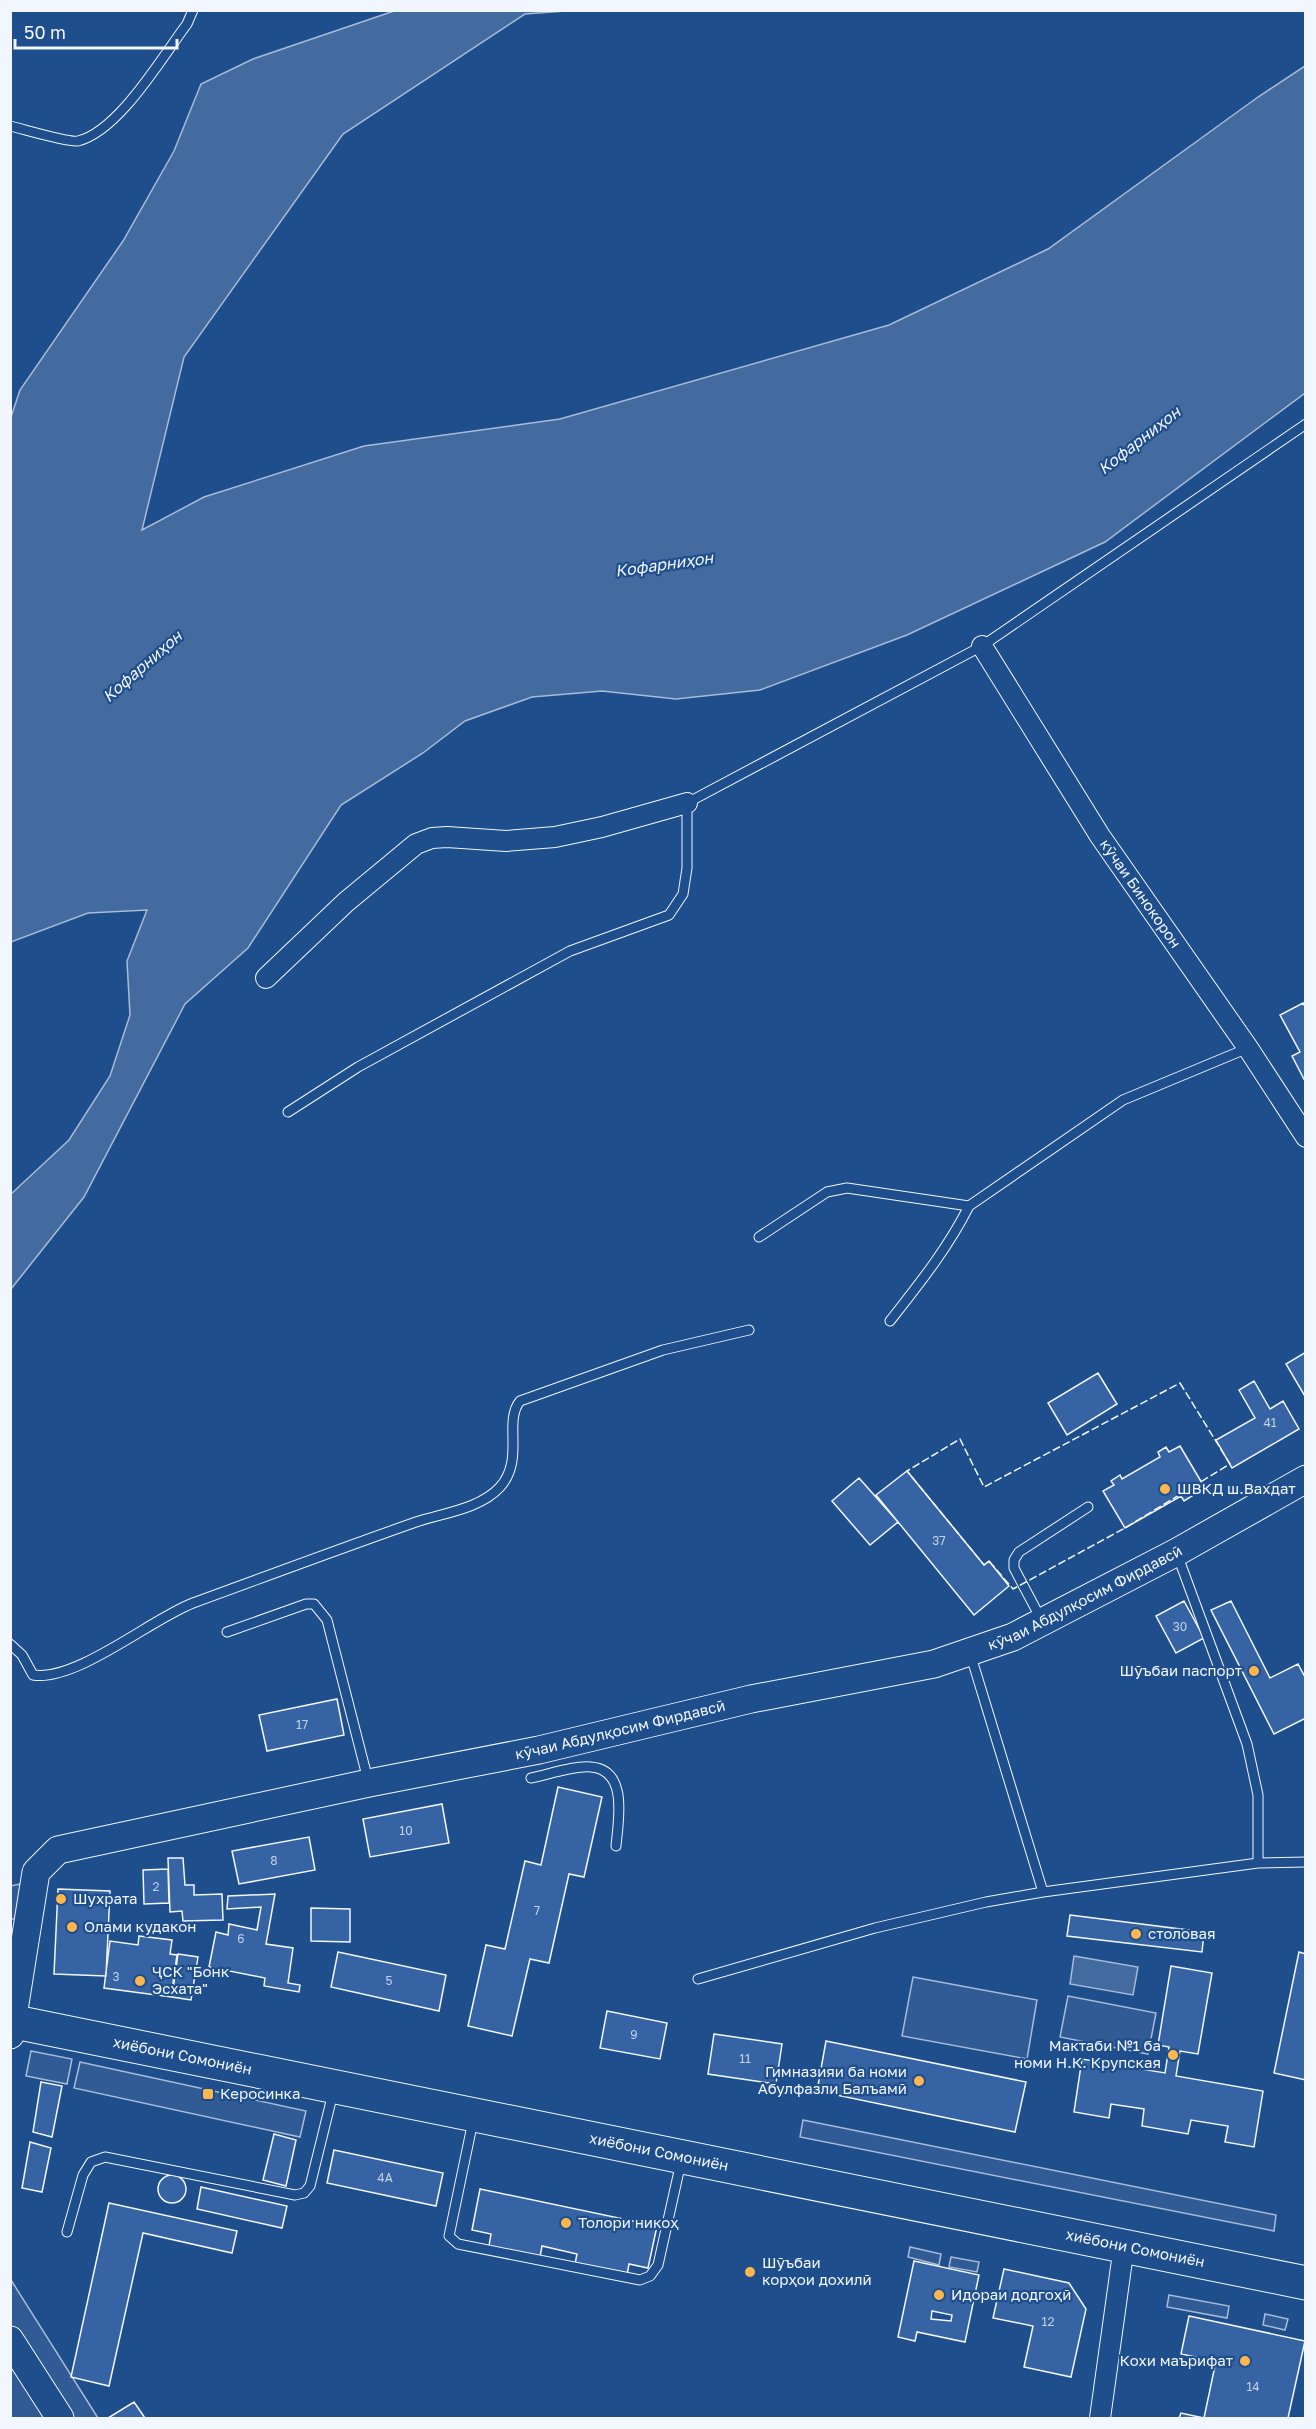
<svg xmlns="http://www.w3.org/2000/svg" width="1316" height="2429" font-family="'Golos Text',sans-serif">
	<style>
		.green { fill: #305b95; stroke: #a8bbd7; stroke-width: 1.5 }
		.water { fill: #446ba0; stroke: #a8bbd7; stroke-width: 1.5 }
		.building { fill: #3563a3; stroke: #f2f6ff; stroke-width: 1.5; fill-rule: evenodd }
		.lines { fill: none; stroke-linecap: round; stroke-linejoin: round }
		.lane-casing { stroke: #f2f6ff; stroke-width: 11 }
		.street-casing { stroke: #f2f6ff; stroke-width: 22 }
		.secondary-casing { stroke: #f2f6ff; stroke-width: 29 }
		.highway-casing { stroke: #f2f6ff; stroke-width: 35 }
		.lane { stroke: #1f4e8c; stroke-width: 9 }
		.street { stroke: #1f4e8c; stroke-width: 20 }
		.secondary { stroke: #1f4e8c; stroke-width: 27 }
		.highway { stroke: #1f4e8c; stroke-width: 33 }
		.fence { stroke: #f2f6ff; stroke-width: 1.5; stroke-dasharray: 8 3; stroke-linecap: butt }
		.poi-dot { fill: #ffb74d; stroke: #1f4e8c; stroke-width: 2 }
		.labels { text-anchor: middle; stroke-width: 4.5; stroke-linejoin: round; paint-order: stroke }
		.number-label { font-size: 12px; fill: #c3d1e8 }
		.street-label { font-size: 15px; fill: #f2f6ff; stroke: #1f4e8c }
		.poi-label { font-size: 15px; fill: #f2f6ff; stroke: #1f4e8c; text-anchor: start }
		.water-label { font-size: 16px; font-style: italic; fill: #f2f6ff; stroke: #1f4e8c }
	</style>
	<rect width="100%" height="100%" fill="#1f4e8c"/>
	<path class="green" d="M 20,1884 L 17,1919 L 11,1919 L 10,1886 Z
		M 913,1977 L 1037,2000 L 1027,2059 L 902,2036 Z
		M 1068,1996 L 1156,2013 L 1148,2054 L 1060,2037 Z
		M 31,2051 L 72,2059 L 67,2084 L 26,2076 Z
		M 80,2062 L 306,2111 L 300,2137 L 74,2088 Z
		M 803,2120 L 1276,2215 L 1274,2231 L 800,2137 Z
		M 910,2247 L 941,2254 L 939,2265 L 908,2257 Z
		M 951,2257 L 979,2262 L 977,2272 L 949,2267 Z
		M 11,2280 L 98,2418 L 11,2418 Z
		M 1169,2295 L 1229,2306 L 1227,2318 L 1167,2307 Z
		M 1265,2314 L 1288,2319 L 1285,2330 L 1263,2325 Z"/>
	<path class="water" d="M 394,11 L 566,11 L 525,14 L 343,134 L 184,357 L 142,530 L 204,497 L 364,446 L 560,419 L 889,325 L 1048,249 L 1258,97 L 1305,66 L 1305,393 L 1105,542 L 907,635 L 760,690 L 676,699 L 602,691 L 532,697 L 465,721 L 423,753 L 341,805 L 248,948 L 185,1004 L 84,1197 L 11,1289 L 11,1194 L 69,1140 L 110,1076 L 130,1015 L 127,961 L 147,910 L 88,913 L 11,942 L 11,417 L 20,390 L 123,241 L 174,151 L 201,84 L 253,59 Z
		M 1074,1956 L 1138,1967 L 1133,1995 L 1070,1984 Z"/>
	<path class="building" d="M 1303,1003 L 1306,1008 L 1306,1083 L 1292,1056 L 1300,1052 L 1280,1015 Z
		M 1306,1352 L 1306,1398 L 1286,1364 Z
		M 1098,1373 L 1117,1404 L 1067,1435 L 1048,1403 Z
		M 1254,1381 L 1270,1409 L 1283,1401 L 1299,1429 L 1232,1468 L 1216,1440 L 1255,1418 L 1239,1390 Z
		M 1180,1446 L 1202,1483 L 1189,1491 L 1192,1496 L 1184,1501 L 1181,1496 L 1125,1528 L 1103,1491 L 1114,1485 L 1111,1481 L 1120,1475 L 1122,1479 L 1160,1457 L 1158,1452 L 1166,1447 L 1169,1452 Z
		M 907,1471 L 984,1565 L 989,1561 L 1009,1586 L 974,1615 L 876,1495 Z
		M 859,1478 L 898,1522 L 870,1545 L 832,1501 Z
		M 1184,1601 L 1204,1638 L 1176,1653 L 1156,1616 Z
		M 1231,1601 L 1270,1678 L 1298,1664 L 1306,1679 L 1306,1718 L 1274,1734 L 1211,1610 Z
		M 337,1699 L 344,1735 L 267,1751 L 259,1715 Z
		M 558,1787 L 602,1797 L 584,1877 L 569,1874 L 549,1963 L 530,1959 L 512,2036 L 468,2026 L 486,1945 L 505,1949 L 525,1861 L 541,1865 Z
		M 442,1804 L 449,1843 L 370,1857 L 363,1819 Z
		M 309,1837 L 315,1870 L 239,1884 L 232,1851 Z
		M 168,1858 L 183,1858 L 185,1885 L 194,1885 L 194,1895 L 222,1894 L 223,1920 L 183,1921 L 182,1911 L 170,1912 Z
		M 168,1869 L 169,1903 L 144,1904 L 143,1870 Z
		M 58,1889 L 110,1891 L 106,1976 L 54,1974 Z
		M 275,1894 L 266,1944 L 293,1948 L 288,1983 L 300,1985 L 299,1992 L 264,1986 L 265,1978 L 209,1967 L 216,1932 L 228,1935 L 229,1924 L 257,1930 L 261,1907 L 227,1909 L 228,1896 Z
		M 311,1908 L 350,1909 L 350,1942 L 311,1941 Z
		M 1070,1915 L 1204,1932 L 1202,1952 L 1067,1936 Z
		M 139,1936 L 172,1940 L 170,1954 L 177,1955 L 171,1997 L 104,1988 L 110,1941 L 138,1945 Z
		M 338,1952 L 446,1975 L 439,2011 L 331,1987 Z
		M 1299,1952 L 1306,1954 L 1306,2080 L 1274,2073 Z
		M 178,1954 L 198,1957 L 191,2000 L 172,1997 Z
		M 1171,1966 L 1212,1973 L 1198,2054 L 1180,2051 L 1176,2076 L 1263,2091 L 1254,2147 L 1225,2142 L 1228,2126 L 1191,2120 L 1188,2134 L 1142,2126 L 1144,2109 L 1111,2104 L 1109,2118 L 1074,2112 L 1082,2059 L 1165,2073 L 1169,2047 L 1158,2045 Z
		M 607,2011 L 667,2023 L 660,2059 L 600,2048 Z
		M 714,2034 L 782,2044 L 776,2084 L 708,2074 Z
		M 826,2041 L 1026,2082 L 1015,2132 L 817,2091 Z
		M 41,2082 L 62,2086 L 52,2137 L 33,2132 Z
		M 274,2134 L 296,2140 L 286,2186 L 263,2180 Z
		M 30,2142 L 51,2148 L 42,2192 L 22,2188 Z
		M 334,2150 L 443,2173 L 436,2206 L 327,2183 Z
		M158 2189a14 14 0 1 1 28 0a14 14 0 1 1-28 0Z
		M 201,2187 L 287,2206 L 282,2228 L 197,2209 Z
		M 480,2189 L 657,2226 L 648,2268 L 629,2264 L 627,2275 L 575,2264 L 577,2254 L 542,2246 L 540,2257 L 489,2246 L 491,2234 L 472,2230 Z
		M 109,2203 L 237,2231 L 232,2253 L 143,2233 L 109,2386 L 71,2377 Z
		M 914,2261 L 979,2275 L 965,2342 L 917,2332 L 915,2341 L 898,2337 ZM 932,2311 L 952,2315 L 951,2321 L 931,2319 Z
		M 1004,2269 L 1069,2283 L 1086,2309 L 1071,2377 L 1024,2367 L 1033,2326 L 993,2318 Z
		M 1189,2316 L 1305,2341 L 1288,2418 L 1179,2418 L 1181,2413 L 1204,2418 L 1216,2361 L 1181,2354 Z
		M 134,2402 L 145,2418 L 108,2418 Z"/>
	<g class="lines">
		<g class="lane-casing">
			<path id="lane" d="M 10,126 C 23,129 69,143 78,141 C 119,131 162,57 187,24 L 193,10
				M 288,1112 L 358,1067 L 570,951 L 669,915 L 683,894 L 687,868 L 687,803 L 982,646 L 1306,424
				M 759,1237 L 827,1192 L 847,1188 L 969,1206
				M 890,1321 C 919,1284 948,1248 969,1206 L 1123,1100 L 1248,1048
				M 1177,1554 L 1247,1744 L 1258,1795 L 1258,1863
				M 1041,1619 L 1014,1568 L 1014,1560 L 1019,1552 L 1088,1507
				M 227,1632 L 306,1604 L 314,1604 L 327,1620 L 368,1780
				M 10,1644 L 22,1655 L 33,1675 C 76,1682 151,1619 193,1603 C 267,1576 342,1548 416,1522 C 443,1513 480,1509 500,1487 C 525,1459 503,1422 520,1401 L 663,1350 L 749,1330
				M 970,1653 L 1043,1892
				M 531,1778 C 547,1775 575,1765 591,1767 C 629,1770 618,1822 616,1846
				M 698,1979 L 875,1928 L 986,1902 L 1043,1892 L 1258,1863 L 1306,1862
				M 473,2121 L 449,2236 L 458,2244 L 640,2280 L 650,2276 L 658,2265 L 681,2162
				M 67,2232 L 83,2175 L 91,2162 L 105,2157 L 295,2195 L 304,2193 L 310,2186 L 333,2093"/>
		</g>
		<g class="street-casing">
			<g id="street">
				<path id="s1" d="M 982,646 L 1100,836 L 1248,1048 L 1306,1137"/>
				<path d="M 266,978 L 346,902 L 416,844 L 432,838 L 447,837 L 506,841 L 555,837 L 602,827 L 687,803"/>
				<path d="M 1100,2418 L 1124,2246"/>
			</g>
		</g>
		<g class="secondary-casing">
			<g id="secondary">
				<path id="s2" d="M 10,2035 L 36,1872 L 58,1850 L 369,1783 L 539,1750 L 751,1699 L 934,1664 L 1013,1637 L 1177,1552 L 1306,1479"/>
				<path d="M 10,2340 L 60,2418"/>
			</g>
		</g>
		<g class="highway-casing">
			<g id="highway">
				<path id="s3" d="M 10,2021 L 1306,2283"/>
			</g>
		</g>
		<use href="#lane" class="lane"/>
		<use href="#street" class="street"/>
		<use href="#secondary" class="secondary"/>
		<use href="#highway" class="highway"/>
		<path class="fence" d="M 1180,1383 L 1230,1464 L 1125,1528 L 1013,1589 L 989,1561 L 984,1565 L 907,1471 L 960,1439 L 984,1487 Z"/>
	</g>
	<g class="poi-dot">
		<circle cx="1165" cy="1489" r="6"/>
		<circle cx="1254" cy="1671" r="6"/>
		<circle cx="61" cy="1899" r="6"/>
		<circle cx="72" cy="1927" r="6"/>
		<circle cx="1136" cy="1934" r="6"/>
		<circle cx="140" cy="1981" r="6"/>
		<circle cx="1173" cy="2055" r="6"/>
		<circle cx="919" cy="2081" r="6"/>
		<rect x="202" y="2088" width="12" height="12" rx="3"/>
		<circle cx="566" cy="2223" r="6"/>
		<circle cx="750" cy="2272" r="6"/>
		<circle cx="939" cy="2295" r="6"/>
		<circle cx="1245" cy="2361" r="6"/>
	</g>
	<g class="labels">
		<g class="number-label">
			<text x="1270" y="1427">41</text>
			<text x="939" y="1545">37</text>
			<text x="1180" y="1631">30</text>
			<text x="302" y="1729">17</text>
			<text x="406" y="1835">10</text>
			<text x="274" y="1865">8</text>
			<text x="156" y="1891">2</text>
			<text x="537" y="1915">7</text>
			<text x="241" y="1943">6</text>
			<text x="116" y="1981">3</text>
			<text x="389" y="1985">5</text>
			<text x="634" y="2039">9</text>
			<text x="745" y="2063">11</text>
			<text x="385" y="2182">4А</text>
			<text x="1048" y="2326">12</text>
			<text x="1253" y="2391">14</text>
		</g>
		<g class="street-label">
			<text dy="5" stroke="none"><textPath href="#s1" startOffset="294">кӯчаи Бинокорон</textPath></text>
			<text dy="5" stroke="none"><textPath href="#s2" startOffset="1257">кӯчаи Абдулқосим Фирдавсӣ</textPath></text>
			<text dy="5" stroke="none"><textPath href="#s2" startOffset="771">кӯчаи Абдулқосим Фирдавсӣ</textPath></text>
			<text dy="5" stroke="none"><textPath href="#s3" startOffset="176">хиёбони Сомониён</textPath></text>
			<text dy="5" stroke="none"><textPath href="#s3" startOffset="662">хиёбони Сомониён</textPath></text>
			<text dy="5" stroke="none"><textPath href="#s3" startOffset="1148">хиёбони Сомониён</textPath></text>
		</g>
		<g class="poi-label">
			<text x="1177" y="1494">ШВКД ш.Вахдат</text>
			<text x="1242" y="1676" text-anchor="end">Шӯъбаи паспорт</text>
			<text x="73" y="1904">Шухрата</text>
			<text x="84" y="1932">Олами кудакон</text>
			<text x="1148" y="1939">столовая</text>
			<text x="152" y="1977">ҶСК "Бонк<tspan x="152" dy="17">Эсхата"</tspan></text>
			<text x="1161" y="2051" text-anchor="end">Мактаби №1 ба<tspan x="1161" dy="17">номи Н.К. Крупская</tspan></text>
			<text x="907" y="2077" text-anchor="end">Гимназияи ба номи<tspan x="907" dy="17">Абулфазли Балъамӣ</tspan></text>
			<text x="220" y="2099">Керосинка</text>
			<text x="578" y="2228">Толори никоҳ</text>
			<text x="762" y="2268">Шӯъбаи<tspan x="762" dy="17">корҳои дохилӣ</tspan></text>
			<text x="951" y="2300">Идораи додгоҳӣ</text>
			<text x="1233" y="2366" text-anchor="end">Кохи маърифат</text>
		</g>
		<g class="water-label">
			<text transform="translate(1139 440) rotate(-38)" y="6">Кофарниҳон</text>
			<text transform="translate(664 564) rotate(-8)" y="6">Кофарниҳон</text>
			<text transform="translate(142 666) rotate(-41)" y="6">Кофарниҳон</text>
		</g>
	</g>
	<rect width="1316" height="2429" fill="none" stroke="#f2f6ff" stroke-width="24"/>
	<path d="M15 39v9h162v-9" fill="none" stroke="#f2f6ff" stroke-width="3"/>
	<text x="24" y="39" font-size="18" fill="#f2f6ff" stroke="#1f4e8c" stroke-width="4.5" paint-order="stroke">50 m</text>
</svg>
